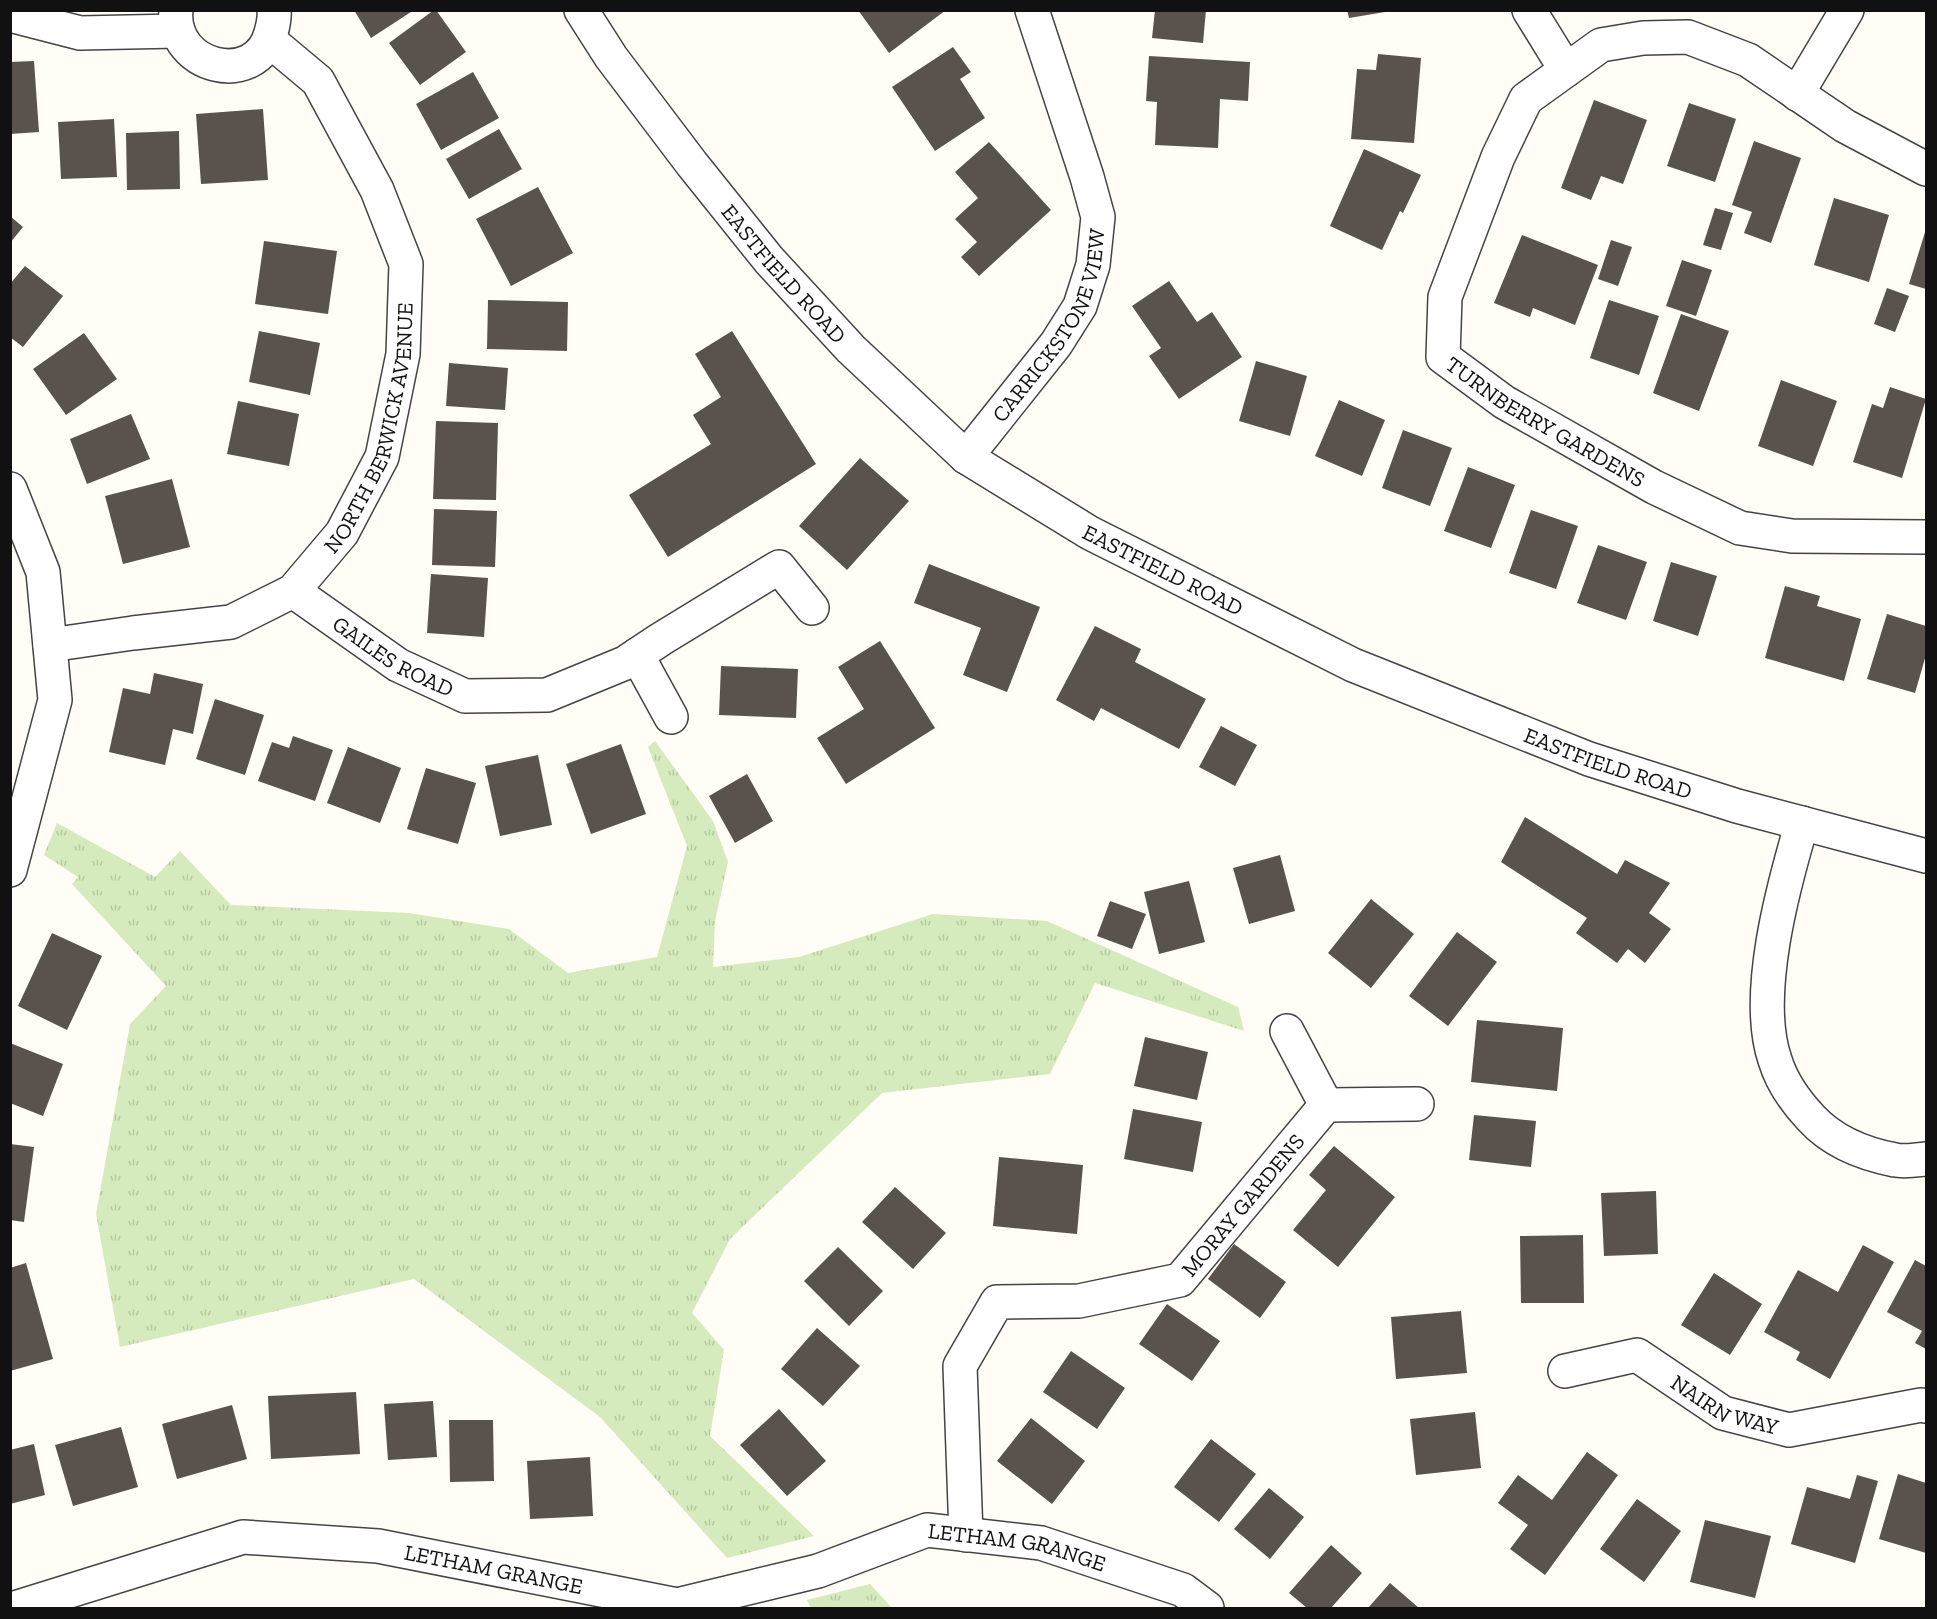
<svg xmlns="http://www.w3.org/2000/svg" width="1937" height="1619" font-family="'Zilla Slab',serif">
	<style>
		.park { fill: url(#park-tufts) }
		.building { fill: #5a524d }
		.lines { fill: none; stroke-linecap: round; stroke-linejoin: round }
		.minor-casing { stroke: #444; stroke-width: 36 }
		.minor { stroke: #fff; stroke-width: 33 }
		.labels { text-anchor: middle; stroke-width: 6; stroke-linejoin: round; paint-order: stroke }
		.street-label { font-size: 22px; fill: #111; stroke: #fff }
	</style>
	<defs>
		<pattern id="park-tufts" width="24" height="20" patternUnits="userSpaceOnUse" patternTransform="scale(1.5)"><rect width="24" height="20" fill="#d5ebbd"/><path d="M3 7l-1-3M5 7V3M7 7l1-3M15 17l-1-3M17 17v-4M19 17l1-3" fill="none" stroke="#b6c8a1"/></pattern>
	</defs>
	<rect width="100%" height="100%" fill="#fffdf5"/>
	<path class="park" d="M 655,741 L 713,821 L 728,862 L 715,921 L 713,967 L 799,957 L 933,914 L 1047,921 L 1238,1007 L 1244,1031 L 1095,983 L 1050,1074 L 882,1093 L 730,1239 L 692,1313 L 724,1350 L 710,1436 L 814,1536 L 727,1558 L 600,1417 L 414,1279 L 120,1347 L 96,1214 L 130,1024 L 166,986 L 72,884 L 78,877 L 44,855 L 57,823 L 155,877 L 180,851 L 231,905 L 409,913 L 509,929 L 568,973 L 657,957 L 687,846 L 648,747 Z
		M 870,1584 L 892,1608 L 811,1608 L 807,1600 Z"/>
	<path class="building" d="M 354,10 L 414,10 L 371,38 Z
		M 434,10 L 436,10 L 466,52 L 420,85 L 389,43 Z
		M 858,10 L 946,10 L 889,53 Z
		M 1155,10 L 1206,10 L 1203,43 L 1152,38 Z
		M 1347,10 L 1385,10 L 1385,12 L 1349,18 Z
		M 953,47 L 971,72 L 960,79 L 985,118 L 935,151 L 892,87 Z
		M 1378,54 L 1421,58 L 1414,143 L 1351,139 L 1357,69 L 1376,70 Z
		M 1149,56 L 1250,62 L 1248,101 L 1220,99 L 1218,148 L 1155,145 L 1157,102 L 1146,101 Z
		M 34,61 L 39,132 L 10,134 L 10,62 Z
		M 473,72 L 499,118 L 441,150 L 416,104 Z
		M 1594,100 L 1647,120 L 1623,184 L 1601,176 L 1591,200 L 1561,188 Z
		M 1689,103 L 1736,119 L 1715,182 L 1667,166 Z
		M 263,109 L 268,180 L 201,184 L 196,114 Z
		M 114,119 L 117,177 L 61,179 L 58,122 Z
		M 499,129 L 522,169 L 469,199 L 446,159 Z
		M 179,131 L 180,189 L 127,190 L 126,133 Z
		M 1754,141 L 1801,158 L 1771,243 L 1744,233 L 1752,212 L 1732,205 Z
		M 989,142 L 1051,210 L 979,276 L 961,257 L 977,242 L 955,219 L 978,198 L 955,172 Z
		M 1364,149 L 1421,175 L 1403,213 L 1400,211 L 1382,250 L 1330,226 Z
		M 538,187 L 573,253 L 511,286 L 476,219 Z
		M 1834,198 L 1889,215 L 1869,282 L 1814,265 Z
		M 1715,208 L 1733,213 L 1721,250 L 1703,245 Z
		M 10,216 L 23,227 L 10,243 Z
		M 1926,229 L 1926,289 L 1909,284 Z
		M 1522,235 L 1598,265 L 1575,325 L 1533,308 L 1530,317 L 1494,303 Z
		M 1611,240 L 1632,247 L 1618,286 L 1598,279 Z
		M 264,241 L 337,251 L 328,314 L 255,304 Z
		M 1682,260 L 1712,270 L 1696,316 L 1666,306 Z
		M 25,266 L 63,296 L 23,347 L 10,337 L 10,284 Z
		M 1169,281 L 1197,322 L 1212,312 L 1242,357 L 1179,399 L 1149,356 L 1161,348 L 1132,306 Z
		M 1887,288 L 1909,296 L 1895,332 L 1874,324 Z
		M 488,300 L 568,302 L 567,351 L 487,349 Z
		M 1609,300 L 1659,316 L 1639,375 L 1590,358 Z
		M 1681,314 L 1729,331 L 1699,411 L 1653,393 Z
		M 259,331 L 320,343 L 310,395 L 249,382 Z
		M 732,331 L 816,464 L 668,557 L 629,495 L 711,444 L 693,415 L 721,397 L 695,354 Z
		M 84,333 L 117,379 L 66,415 L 33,369 Z
		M 1256,361 L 1307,376 L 1290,436 L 1239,421 Z
		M 449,363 L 508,368 L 505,410 L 446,406 Z
		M 1781,380 L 1837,401 L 1813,466 L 1758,446 Z
		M 1890,387 L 1926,399 L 1902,478 L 1853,462 L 1872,404 L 1883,408 Z
		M 1339,400 L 1385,420 L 1362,476 L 1315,456 Z
		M 238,401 L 299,414 L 289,466 L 227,454 Z
		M 131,414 L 150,459 L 87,484 L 70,439 Z
		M 436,421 L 498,423 L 496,500 L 433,499 Z
		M 1403,430 L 1452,448 L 1430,506 L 1382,488 Z
		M 860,458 L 909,501 L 847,570 L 799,526 Z
		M 1468,467 L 1515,485 L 1491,548 L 1444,531 Z
		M 172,479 L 190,547 L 123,564 L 105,496 Z
		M 434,509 L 497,511 L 495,567 L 432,565 Z
		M 1531,510 L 1578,526 L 1556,589 L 1509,573 Z
		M 1598,545 L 1647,562 L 1626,620 L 1577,603 Z
		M 1671,562 L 1717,576 L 1698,636 L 1653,621 Z
		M 929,564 L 1040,607 L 1007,692 L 963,675 L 981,628 L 914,603 Z
		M 431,574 L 488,578 L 484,637 L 427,633 Z
		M 1785,586 L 1820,596 L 1817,606 L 1861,619 L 1844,681 L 1765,658 Z
		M 1887,614 L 1926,626 L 1926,655 L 1915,693 L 1867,679 Z
		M 1095,626 L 1141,649 L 1135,662 L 1206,699 L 1179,749 L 1101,708 L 1094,721 L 1056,700 Z
		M 880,641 L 935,728 L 846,784 L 817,738 L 864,709 L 838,667 Z
		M 721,666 L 798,669 L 796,718 L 719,715 Z
		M 154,673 L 203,684 L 193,734 L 173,729 L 165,765 L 109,752 L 123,688 L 150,694 Z
		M 215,699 L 264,715 L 245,775 L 196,759 Z
		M 1221,726 L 1257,745 L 1235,786 L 1199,767 Z
		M 293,736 L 333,750 L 315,801 L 258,781 L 272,742 L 289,748 Z
		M 621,744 L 646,814 L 591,834 L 566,764 Z
		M 348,747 L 401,768 L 380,823 L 327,803 Z
		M 538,755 L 552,825 L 500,836 L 485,766 Z
		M 426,768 L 476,783 L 458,844 L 407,829 Z
		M 747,774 L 773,821 L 735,843 L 709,796 Z
		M 1525,817 L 1617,874 L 1625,860 L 1670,883 L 1649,913 L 1671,929 L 1645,963 L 1628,949 L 1617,963 L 1576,933 L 1587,918 L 1501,862 Z
		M 1280,855 L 1295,911 L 1249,924 L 1233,868 Z
		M 1189,881 L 1205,942 L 1159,954 L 1144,892 Z
		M 1371,899 L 1414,934 L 1371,988 L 1328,953 Z
		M 1110,901 L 1146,914 L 1132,949 L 1097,936 Z
		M 1457,932 L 1497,962 L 1448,1026 L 1409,996 Z
		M 52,933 L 102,956 L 67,1030 L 18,1006 Z
		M 1477,1020 L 1563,1028 L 1557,1091 L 1471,1082 Z
		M 1145,1037 L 1208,1052 L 1197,1100 L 1134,1086 Z
		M 10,1043 L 63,1064 L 43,1116 L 10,1103 Z
		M 1133,1109 L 1202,1122 L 1193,1172 L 1124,1159 Z
		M 1474,1115 L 1536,1121 L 1531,1167 L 1469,1160 Z
		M 10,1144 L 34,1147 L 24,1222 L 10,1220 Z
		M 1334,1146 L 1395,1197 L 1338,1267 L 1293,1230 L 1326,1190 L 1309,1175 Z
		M 999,1157 L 1083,1165 L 1077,1234 L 993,1226 Z
		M 895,1187 L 946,1233 L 913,1269 L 862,1222 Z
		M 1656,1191 L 1658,1254 L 1604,1256 L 1601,1193 Z
		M 1583,1235 L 1584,1303 L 1521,1303 L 1520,1236 Z
		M 1234,1244 L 1286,1282 L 1260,1318 L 1208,1279 Z
		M 1863,1245 L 1894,1262 L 1830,1379 L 1796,1360 L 1800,1352 L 1764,1332 L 1798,1270 L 1838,1292 Z
		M 838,1247 L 883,1291 L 849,1326 L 804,1281 Z
		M 1915,1260 L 1926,1266 L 1926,1349 L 1915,1343 L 1922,1331 L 1887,1312 Z
		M 26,1263 L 53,1359 L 10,1371 L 10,1268 Z
		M 1714,1273 L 1762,1304 L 1730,1355 L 1681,1325 Z
		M 1167,1304 L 1220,1341 L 1192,1381 L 1139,1344 Z
		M 1461,1311 L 1467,1373 L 1396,1379 L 1391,1317 Z
		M 817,1328 L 860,1366 L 823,1406 L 781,1369 Z
		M 1071,1351 L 1125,1388 L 1097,1429 L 1043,1392 Z
		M 356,1392 L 360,1454 L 271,1459 L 268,1396 Z
		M 433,1401 L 437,1457 L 388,1460 L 384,1404 Z
		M 232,1405 L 247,1459 L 177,1479 L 162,1424 Z
		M 779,1409 L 826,1461 L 787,1496 L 740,1445 Z
		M 1475,1412 L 1481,1468 L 1416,1475 L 1410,1419 Z
		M 1031,1418 L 1085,1461 L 1052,1504 L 997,1461 Z
		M 449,1420 L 493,1420 L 494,1481 L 450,1482 Z
		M 121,1427 L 138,1487 L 73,1506 L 55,1445 Z
		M 1211,1439 L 1256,1474 L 1219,1522 L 1174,1487 Z
		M 34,1444 L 45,1495 L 10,1504 L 10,1450 Z
		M 1587,1452 L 1618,1475 L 1545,1575 L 1510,1549 L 1528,1525 L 1498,1503 L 1518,1475 L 1552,1500 Z
		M 590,1457 L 593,1516 L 530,1519 L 527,1461 Z
		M 1898,1474 L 1926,1483 L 1926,1553 L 1879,1539 Z
		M 1857,1475 L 1878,1481 L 1855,1563 L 1791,1544 L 1807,1487 L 1850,1499 Z
		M 1269,1488 L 1304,1517 L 1270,1559 L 1234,1529 Z
		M 1637,1499 L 1681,1531 L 1644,1582 L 1600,1549 Z
		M 1705,1520 L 1771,1536 L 1755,1598 L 1690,1582 Z
		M 1331,1545 L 1362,1573 L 1331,1608 L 1307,1608 L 1289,1593 Z
		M 1390,1583 L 1419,1608 L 1368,1608 Z"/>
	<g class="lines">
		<g class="minor-casing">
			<g id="minor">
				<path d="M 176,10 C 170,68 256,89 271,33 C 273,25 275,19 274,10"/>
				<path id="s1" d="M 581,10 L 611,57 L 692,164 L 769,260 L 851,349 L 966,457 L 1090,533 L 1353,665 L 1589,759 L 1737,806 L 1926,856"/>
				<path d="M 1529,10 L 1566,70"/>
				<path d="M 10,15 L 80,33 L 178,31"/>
				<path d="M 1797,94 L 1847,10"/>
				<path id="s2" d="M 1926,169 L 1845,126 L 1748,60 L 1688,37 L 1643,38 L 1601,45 L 1526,99 L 1498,157 L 1445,297 L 1443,357 L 1504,402 L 1654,487 L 1740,528 L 1792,536 L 1926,537"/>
				<path id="s3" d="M 966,457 L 1056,344 L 1080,306 L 1093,265 L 1098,217 L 1087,177 L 1032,10"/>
				<path d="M 10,489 L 43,572 L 55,700 L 10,870"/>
				<path id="s4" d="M 293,591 L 398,665 L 465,696 L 547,695 L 625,663 L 661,639 L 779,567 L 812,608"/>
				<path id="s5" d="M 50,645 L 133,633 L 231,622 L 293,591 L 342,533 L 382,457 L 403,354 L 406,264 L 377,190 L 318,81 L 269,40"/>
				<path d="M 637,655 L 671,717"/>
				<path d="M 1802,823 C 1783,887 1753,996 1775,1060 C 1782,1083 1795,1101 1811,1118 C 1832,1141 1864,1154 1895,1160 C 1904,1162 1917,1160 1926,1159"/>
				<path d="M 1287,1031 L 1326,1105"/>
				<path id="s6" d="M 1565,1371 L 1637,1355 L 1723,1413 L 1789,1430 L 1921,1405 L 1926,1406"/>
				<path id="s7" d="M 966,1535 L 960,1366 L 997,1302 L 1079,1301 L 1180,1280 L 1326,1105 L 1417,1104"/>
				<path id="s8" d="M 15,1608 L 243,1537 L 378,1546 L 677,1605 L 818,1571 L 927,1530 L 1041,1543 L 1183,1590 L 1207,1608"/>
			</g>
		</g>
		<use href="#minor" class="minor"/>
	</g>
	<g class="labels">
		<g class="street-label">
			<text dy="8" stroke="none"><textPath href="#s1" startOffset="333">EASTFIELD ROAD</textPath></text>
			<text dy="8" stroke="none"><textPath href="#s3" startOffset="159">CARRICKSTONE VIEW</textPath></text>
			<text dy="8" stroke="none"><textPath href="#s2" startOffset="849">TURNBERRY GARDENS</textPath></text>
			<text dy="8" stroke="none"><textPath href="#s5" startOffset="438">NORTH BERWICK AVENUE</textPath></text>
			<text dy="8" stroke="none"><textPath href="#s1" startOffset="819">EASTFIELD ROAD</textPath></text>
			<text dy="8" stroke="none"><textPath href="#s4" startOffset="120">GAILES ROAD</textPath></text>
			<text dy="8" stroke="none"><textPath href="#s1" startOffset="1305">EASTFIELD ROAD</textPath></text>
			<text dy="8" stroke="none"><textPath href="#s7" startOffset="526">MORAY GARDENS</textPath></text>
			<text dy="8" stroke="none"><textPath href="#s6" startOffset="176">NAIRN WAY</textPath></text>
			<text dy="8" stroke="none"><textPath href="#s8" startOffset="1032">LETHAM GRANGE</textPath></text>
			<text dy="8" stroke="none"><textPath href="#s8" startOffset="492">LETHAM GRANGE</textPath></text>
		</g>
	</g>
	<rect width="1937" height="1619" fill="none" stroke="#111111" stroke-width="24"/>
</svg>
